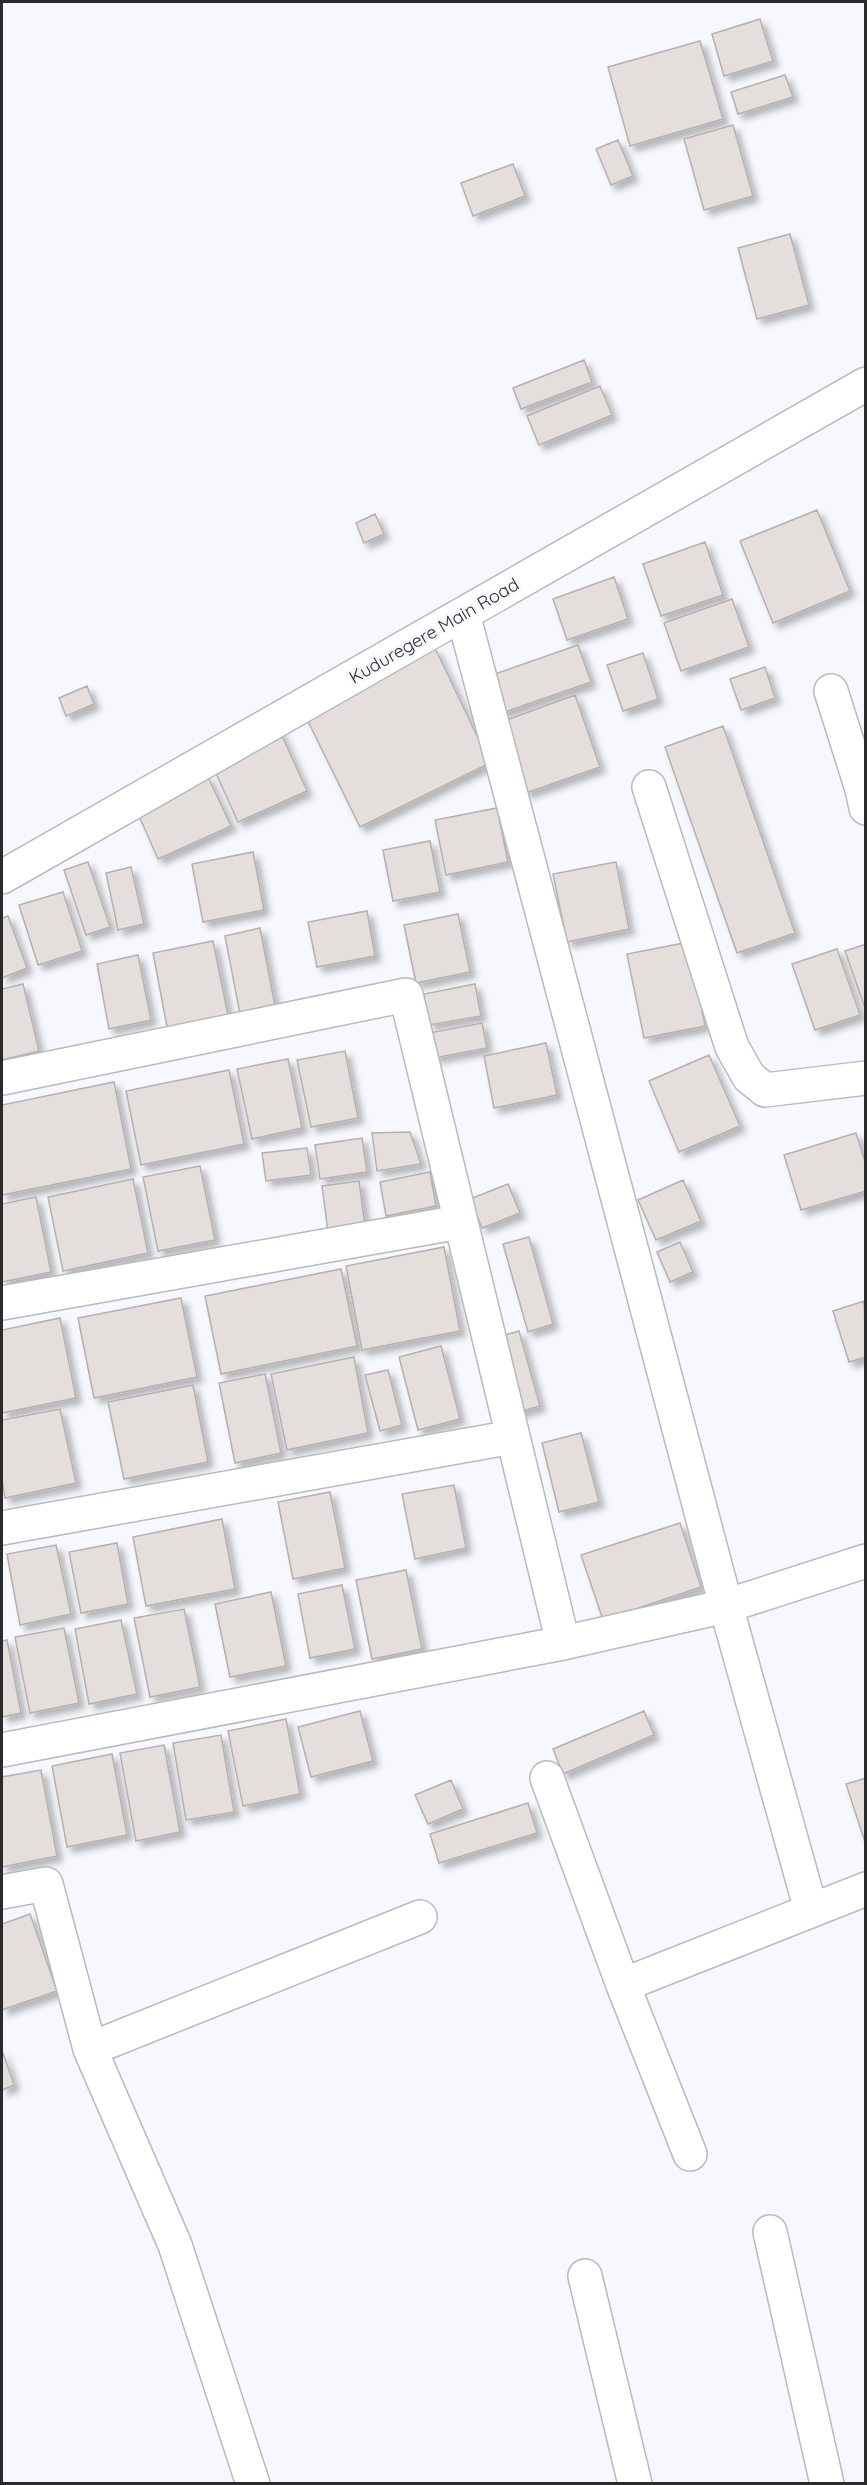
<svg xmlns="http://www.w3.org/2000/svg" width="867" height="2485" font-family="Quicksand,sans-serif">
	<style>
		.building { fill: #e4dedc; stroke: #b6b0af; stroke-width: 1.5; filter: url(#shadow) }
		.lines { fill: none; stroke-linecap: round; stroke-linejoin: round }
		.minor-casing { stroke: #b9babf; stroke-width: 36 }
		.minor { stroke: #fff; stroke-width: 33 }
		.labels { text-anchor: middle; stroke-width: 6; stroke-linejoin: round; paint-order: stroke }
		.street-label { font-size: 18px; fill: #2a2a2c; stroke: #f7f8fd }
	</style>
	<defs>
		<filter id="shadow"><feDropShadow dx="5.5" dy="5.5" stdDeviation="3" flood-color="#0004"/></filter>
	</defs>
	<rect width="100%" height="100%" fill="#f7f8fd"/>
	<path class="building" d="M 760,19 L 773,61 L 724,76 L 712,34 Z
		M 700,41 L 723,119 L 630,146 L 608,67 Z
		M 785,75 L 793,97 L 738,114 L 731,92 Z
		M 733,125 L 753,196 L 704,210 L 684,139 Z
		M 618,140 L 633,176 L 611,185 L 596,149 Z
		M 513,164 L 525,196 L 473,216 L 461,183 Z
		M 790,234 L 809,305 L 757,319 L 738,248 Z
		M 584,360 L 592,382 L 521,409 L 513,388 Z
		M 600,386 L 612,415 L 539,445 L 527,416 Z
		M 817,510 L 850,591 L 773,623 L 740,541 Z
		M 375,514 L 384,534 L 364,543 L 356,523 Z
		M 705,542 L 723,595 L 661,616 L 643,564 Z
		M 614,577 L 628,619 L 567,640 L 553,599 Z
		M 732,599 L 749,647 L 681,671 L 664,623 Z
		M 578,645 L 591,682 L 502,713 L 489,676 Z
		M 435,648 L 490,763 L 360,827 L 303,711 Z
		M 643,653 L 658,699 L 623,711 L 607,665 Z
		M 765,667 L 775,698 L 741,710 L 730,679 Z
		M 87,686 L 94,704 L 66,716 L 59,698 Z
		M 575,695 L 600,767 L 526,793 L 501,722 Z
		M 723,726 L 795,933 L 737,953 L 665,747 Z
		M 279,729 L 307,791 L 238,822 L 210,760 Z
		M 207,775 L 231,826 L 158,859 L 135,807 Z
		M 497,808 L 508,862 L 446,875 L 435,820 Z
		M 430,841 L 440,892 L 393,901 L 383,850 Z
		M 253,852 L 264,910 L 203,922 L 192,864 Z
		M 88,862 L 110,927 L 86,935 L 64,870 Z
		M 616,862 L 629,929 L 567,942 L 553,874 Z
		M 131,867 L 144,924 L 118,930 L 106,873 Z
		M 63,892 L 82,951 L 38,965 L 19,905 Z
		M 367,911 L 375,956 L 317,967 L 308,922 Z
		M 458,914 L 470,972 L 416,983 L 404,925 Z
		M 8,916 L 27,968 L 2,978 L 2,918 Z
		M 260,928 L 275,1006 L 240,1014 L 225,936 Z
		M 213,941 L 229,1020 L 168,1032 L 153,953 Z
		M 689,942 L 705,1026 L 644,1038 L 627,954 Z
		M 866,944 L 866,1011 L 845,951 Z
		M 837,949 L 860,1015 L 815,1030 L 792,964 Z
		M 138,955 L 151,1020 L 109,1029 L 97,964 Z
		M 23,984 L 39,1051 L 2,1060 L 2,989 Z
		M 475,984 L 481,1016 L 429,1025 L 424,994 Z
		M 482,1023 L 487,1048 L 434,1058 L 429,1033 Z
		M 546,1043 L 557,1095 L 494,1108 L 484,1056 Z
		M 345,1051 L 358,1118 L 311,1127 L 297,1060 Z
		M 709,1055 L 740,1126 L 679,1152 L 649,1081 Z
		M 288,1059 L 302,1128 L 252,1139 L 237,1069 Z
		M 229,1070 L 244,1144 L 141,1165 L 126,1091 Z
		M 114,1082 L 131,1169 L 2,1195 L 2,1105 Z
		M 410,1132 L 421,1164 L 377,1171 L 372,1133 Z
		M 856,1133 L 866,1165 L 866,1191 L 801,1210 L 784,1155 Z
		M 362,1138 L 367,1172 L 320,1179 L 315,1145 Z
		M 307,1148 L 311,1175 L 266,1181 L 262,1153 Z
		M 200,1166 L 215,1240 L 158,1251 L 143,1177 Z
		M 430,1172 L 436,1206 L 386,1216 L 380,1182 Z
		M 133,1179 L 148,1253 L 63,1271 L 48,1197 Z
		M 683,1180 L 701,1221 L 656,1240 L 638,1200 Z
		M 359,1181 L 365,1227 L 328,1232 L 322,1186 Z
		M 508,1184 L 520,1213 L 482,1228 L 470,1199 Z
		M 36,1197 L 51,1272 L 2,1282 L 2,1204 Z
		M 529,1237 L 553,1324 L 528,1332 L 503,1244 Z
		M 680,1242 L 693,1272 L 670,1282 L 657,1252 Z
		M 444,1247 L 460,1331 L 362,1350 L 346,1266 Z
		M 341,1269 L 357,1346 L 221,1374 L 205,1296 Z
		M 181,1298 L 197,1377 L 94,1398 L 78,1318 Z
		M 864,1301 L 866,1357 L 849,1362 L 833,1311 Z
		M 60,1318 L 76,1398 L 2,1413 L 2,1330 Z
		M 519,1331 L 540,1406 L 511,1414 L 491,1339 Z
		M 441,1346 L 460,1419 L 418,1430 L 399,1357 Z
		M 354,1357 L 368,1433 L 287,1450 L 271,1374 Z
		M 388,1370 L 402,1425 L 380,1431 L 365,1375 Z
		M 265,1374 L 281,1453 L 235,1463 L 219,1383 Z
		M 193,1385 L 208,1462 L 124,1479 L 108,1402 Z
		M 60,1409 L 76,1483 L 5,1498 L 2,1479 L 2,1420 Z
		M 581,1433 L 599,1502 L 559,1512 L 542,1443 Z
		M 454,1485 L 466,1548 L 415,1559 L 402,1494 Z
		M 330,1492 L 345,1568 L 293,1579 L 278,1502 Z
		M 222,1519 L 235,1589 L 146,1606 L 133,1537 Z
		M 680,1523 L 701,1587 L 603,1620 L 581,1555 Z
		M 117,1543 L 128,1604 L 81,1613 L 69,1552 Z
		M 56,1545 L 71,1614 L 20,1625 L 7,1554 Z
		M 406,1570 L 422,1649 L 372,1659 L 356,1580 Z
		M 342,1585 L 355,1649 L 310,1658 L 298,1594 Z
		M 271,1592 L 286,1666 L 230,1677 L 215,1604 Z
		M 184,1609 L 200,1687 L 150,1697 L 134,1618 Z
		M 121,1620 L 137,1694 L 89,1704 L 75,1629 Z
		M 64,1628 L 79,1703 L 30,1713 L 15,1637 Z
		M 7,1640 L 21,1713 L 2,1717 L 2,1641 Z
		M 360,1711 L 373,1761 L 311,1777 L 298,1727 Z
		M 644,1711 L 654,1735 L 563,1774 L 553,1749 Z
		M 286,1719 L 300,1794 L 243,1806 L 228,1731 Z
		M 221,1735 L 234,1812 L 186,1820 L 173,1743 Z
		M 164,1745 L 180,1832 L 136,1841 L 120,1753 Z
		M 112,1754 L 127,1835 L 67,1847 L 52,1766 Z
		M 41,1770 L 57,1856 L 2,1867 L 2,1777 Z
		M 866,1778 L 866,1845 L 846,1784 Z
		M 451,1780 L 463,1809 L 428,1824 L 415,1795 Z
		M 528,1803 L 537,1833 L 439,1863 L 430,1834 Z
		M 30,1914 L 57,1991 L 2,2010 L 2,1924 Z
		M 2,2050 L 14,2085 L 2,2090 Z"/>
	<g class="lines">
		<g class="minor-casing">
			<path id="minor" d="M 463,614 L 726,1606 L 811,1910
				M 831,691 L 862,789 L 866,808
				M 649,787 L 732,1047 L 749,1077 L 765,1090 L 866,1078
				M 2,877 L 866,384
				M 2,1078 L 406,995 L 563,1643
				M 2,1303 L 460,1222
				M 2,1528 L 513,1437
				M 2,1750 L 563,1643 L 726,1606 L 866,1561
				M 547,1778 L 623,1985 L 690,2154
				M 2,1892 L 46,1884 L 90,2049 L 175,2245 L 253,2484
				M 623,1985 L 866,1889
				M 90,2049 L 420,1917
				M 770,2232 L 827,2484
				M 585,2276 L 635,2484"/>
		</g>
		<use href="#minor" class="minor"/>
	</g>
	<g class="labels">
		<g class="street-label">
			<text transform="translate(434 631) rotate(-30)" y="6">Kuduregere Main Road</text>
		</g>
	</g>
	<rect width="867" height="2485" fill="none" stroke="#2a2a2c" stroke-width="6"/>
</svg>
